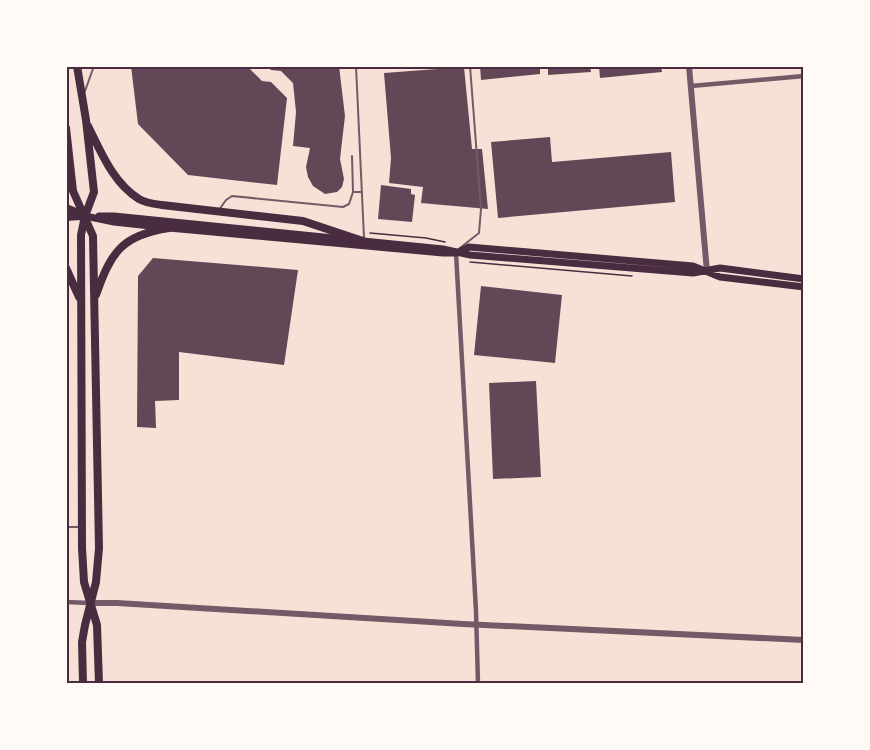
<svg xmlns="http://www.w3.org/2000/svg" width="870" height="750" font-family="Merriweather,serif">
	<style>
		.building { fill: #644757 }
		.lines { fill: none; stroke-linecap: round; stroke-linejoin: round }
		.path { stroke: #4a2c40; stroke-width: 1.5 }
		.service { stroke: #755966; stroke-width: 2 }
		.minor { stroke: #755966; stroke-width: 4.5 }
		.tertiary { stroke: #755966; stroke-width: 6 }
		.secondary { stroke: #4a2c40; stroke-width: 7 }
		.primary { stroke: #4a2c40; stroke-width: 8 }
		.neatline { fill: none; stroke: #4a2c40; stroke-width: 2 }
	</style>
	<rect width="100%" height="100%" fill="#f7e1d7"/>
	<path class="building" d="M 131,66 L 247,66 L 262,81 L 271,82 L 287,98 L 277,185 L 188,175 L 138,124 Z
		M 267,66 L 339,66 L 345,116 L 340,159 L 344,179 L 342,187 L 337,192 L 325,194 L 313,186 L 308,177 L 306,167 L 310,148 L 293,146 L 296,112 L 293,83 L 281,71 L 271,70 Z
		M 480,66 L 540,66 L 540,74 L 481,80 Z
		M 548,66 L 590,66 L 591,72 L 548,75 Z
		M 599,66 L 661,66 L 662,72 L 600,78 Z
		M 464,67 L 472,149 L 482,149 L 488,209 L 421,203 L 423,187 L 389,183 L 391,158 L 384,73 Z
		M 550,137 L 552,162 L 671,152 L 675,202 L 498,218 L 491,142 Z
		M 381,185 L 411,189 L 411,194 L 415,195 L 412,222 L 378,219 Z
		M 153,258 L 298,270 L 284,365 L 179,352 L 179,400 L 155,401 L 156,428 L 137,427 L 138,276 Z
		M 481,286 L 562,295 L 555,363 L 474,355 Z
		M 536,381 L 541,477 L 493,479 L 489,383 Z"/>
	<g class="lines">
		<path class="path" d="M 370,233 L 426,238 L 445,242
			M 470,262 L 632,276"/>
		<path class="service" d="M 356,66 L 364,238
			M 85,91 L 94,66
			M 352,156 L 353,192
			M 219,210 L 226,200 L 232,196 L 343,207 L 349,204 L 353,192 L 362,192
			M 460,248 L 479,233 L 481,209 L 470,66
			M 66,527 L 81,527"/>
		<path class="minor" d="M 691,86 L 804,76
			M 456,253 L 476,611 L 478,684
			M 66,602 L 90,603"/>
		<path class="tertiary" d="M 689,66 L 707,272
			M 90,603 L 117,603 L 463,624 L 804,640"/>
		<path class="secondary" d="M 85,216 L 114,222 L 169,228 L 443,253 L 456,253 L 469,247 L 693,266 L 720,277 L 804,287
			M 99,216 L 114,216 L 443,249 L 470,255 L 693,273 L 720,268 L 804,279"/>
		<path class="primary" d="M 77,66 L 86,120 L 94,192 L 85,216 L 81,235 L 82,548 L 84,582 L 97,625 L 99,684
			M 88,126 C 101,152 113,183 139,199 C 145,203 154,204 162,205 L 303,221 L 363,241
			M 66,128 L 73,191 L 93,236 L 99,548 L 96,582 L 85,625 L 82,642 L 83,684
			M 66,208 L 85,216
			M 66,217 L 80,216
			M 66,268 L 79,297
			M 96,295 C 111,252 122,235 169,228"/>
	</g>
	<rect width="870" height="750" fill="none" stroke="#fffaf5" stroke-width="135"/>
	<rect x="68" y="68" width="734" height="614" class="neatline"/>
</svg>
